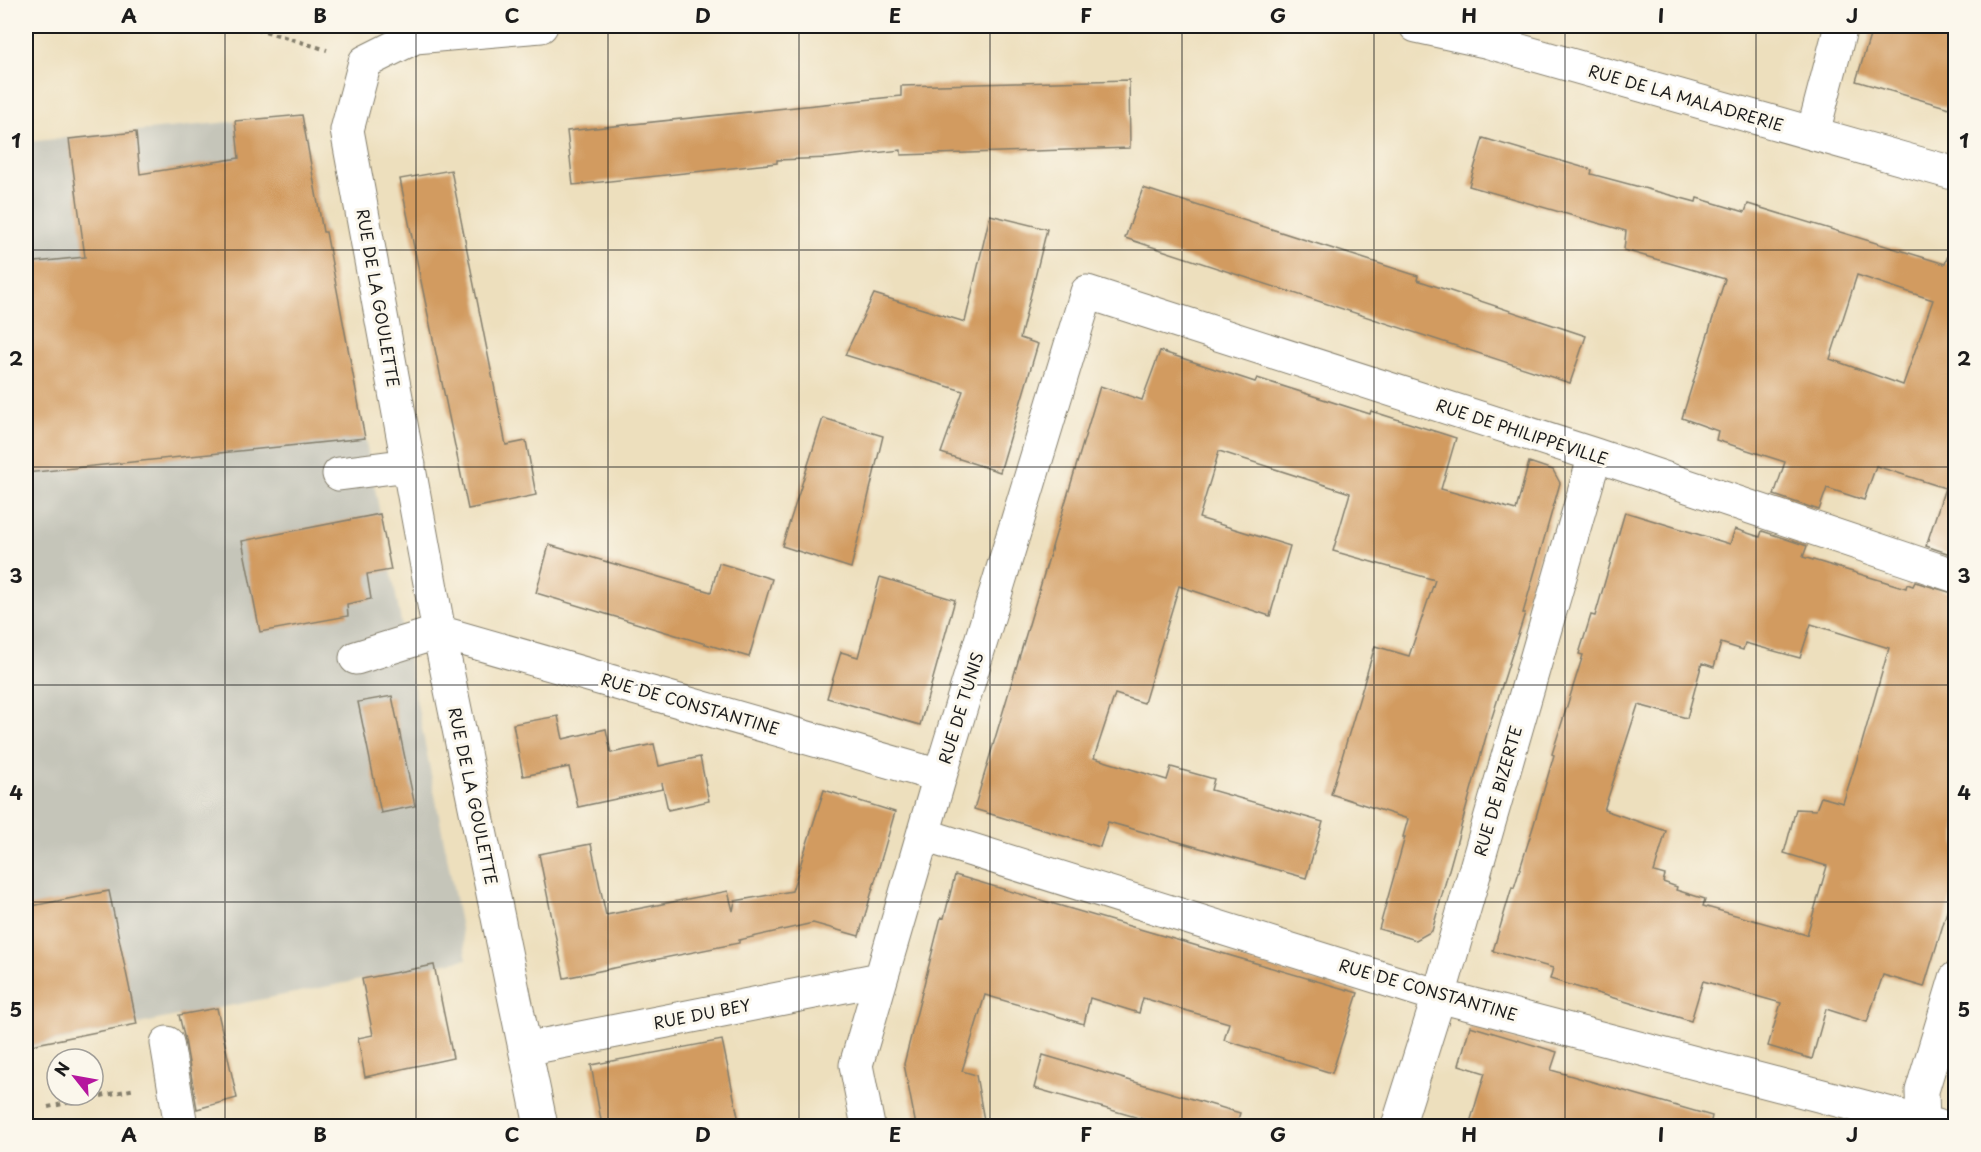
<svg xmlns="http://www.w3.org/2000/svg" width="1981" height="1152" font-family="'Playpen Sans',sans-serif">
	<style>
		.industrial { fill: #c5c5b9 }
		.building { fill: #d29b60; fill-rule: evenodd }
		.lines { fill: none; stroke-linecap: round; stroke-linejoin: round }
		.minor-casing { stroke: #847e6c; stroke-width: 35 }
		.path { stroke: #847e6c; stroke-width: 4; stroke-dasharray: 4.5 4.5; stroke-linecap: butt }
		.minor { stroke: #fff; stroke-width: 33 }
		.grid { fill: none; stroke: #1c1c1c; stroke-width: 1.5; stroke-opacity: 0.55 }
		.labels { text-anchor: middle; stroke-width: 6; stroke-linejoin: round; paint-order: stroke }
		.street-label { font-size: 16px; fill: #1c1c1c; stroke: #fbf7ec }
		.neatline { fill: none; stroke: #1c1c1c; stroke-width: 2 }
		.grid-label { font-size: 20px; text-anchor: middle; font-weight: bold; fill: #1c1c1c }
	</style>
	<rect width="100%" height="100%" fill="#fbf7ec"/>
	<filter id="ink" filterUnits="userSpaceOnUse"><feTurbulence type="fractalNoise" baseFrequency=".0167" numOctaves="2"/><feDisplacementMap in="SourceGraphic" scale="12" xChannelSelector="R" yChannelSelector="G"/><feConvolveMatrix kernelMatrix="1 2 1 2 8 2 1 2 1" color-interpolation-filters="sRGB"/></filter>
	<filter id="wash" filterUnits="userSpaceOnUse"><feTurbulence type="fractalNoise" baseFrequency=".008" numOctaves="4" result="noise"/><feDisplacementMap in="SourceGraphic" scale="24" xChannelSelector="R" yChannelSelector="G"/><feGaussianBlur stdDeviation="1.35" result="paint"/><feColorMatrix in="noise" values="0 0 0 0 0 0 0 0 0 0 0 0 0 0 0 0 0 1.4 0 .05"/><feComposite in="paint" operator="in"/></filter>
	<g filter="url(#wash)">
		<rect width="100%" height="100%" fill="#eddfbd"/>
		<path class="industrial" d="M 302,115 L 467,959 L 172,1017 L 26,1048 L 26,142 Z"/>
		<g id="blocks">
			<path class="building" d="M 1873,26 L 1956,26 L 1956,110 L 1856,81 Z
				M 1129,80 L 1130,148 L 901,155 L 901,150 L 829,158 L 777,160 L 777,163 L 573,185 L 567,131 L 901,96 L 901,86 Z
				M 302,115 L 323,232 L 326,232 L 365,438 L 26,473 L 26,263 L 85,257 L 69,139 L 136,132 L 140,174 L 239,158 L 235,121 Z
				M 1483,138 L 1592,170 L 1591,174 L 1696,202 L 1697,198 L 1745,212 L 1748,204 L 1945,264 L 1950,250 L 1956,251 L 1956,556 L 1926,546 L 1945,488 L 1876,466 L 1864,500 L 1827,488 L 1819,510 L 1774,495 L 1785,462 L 1716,440 L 1718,431 L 1682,418 L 1725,279 L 1624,250 L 1626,231 L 1469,186 ZM 1857,275 L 1933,300 L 1903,385 L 1830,359 Z
				M 451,170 L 506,445 L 526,441 L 536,495 L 468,509 L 400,179 Z
				M 1143,188 L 1418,276 L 1417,280 L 1586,336 L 1570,383 L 1125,238 Z
				M 990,215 L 1047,229 L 1020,338 L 1038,344 L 1000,472 L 941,453 L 963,391 L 845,355 L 874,294 L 965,322 Z
				M 1160,351 L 1255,382 L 1257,378 L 1370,414 L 1371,411 L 1456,438 L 1441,489 L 1516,510 L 1529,462 L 1553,470 L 1560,483 L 1523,613 L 1525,613 L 1487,733 L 1432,931 L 1416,940 L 1379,929 L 1405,837 L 1403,837 L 1408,819 L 1331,794 L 1375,646 L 1409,656 L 1435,580 L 1333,551 L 1350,493 L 1219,451 L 1199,518 L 1290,546 L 1270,616 L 1179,586 L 1144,703 L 1115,694 L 1094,758 L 1167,780 L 1171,767 L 1214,779 L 1211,790 L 1323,822 L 1306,878 L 1108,822 L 1100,847 L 974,809 L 1100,386 L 1142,400 Z
				M 823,418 L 883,436 L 851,568 L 782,546 Z
				M 1625,512 L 1730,544 L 1735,529 L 1760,537 L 1762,531 L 1807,546 L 1803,557 L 1906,588 L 1907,584 L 1913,586 L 1915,582 L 1956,594 L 1956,882 L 1924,987 L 1883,975 L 1867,1022 L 1826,1009 L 1812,1059 L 1768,1046 L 1781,1003 L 1703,981 L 1691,1021 L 1550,979 L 1553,968 L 1493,951 L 1512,887 L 1514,888 L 1534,824 L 1554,755 L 1552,754 L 1583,655 L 1579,654 L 1591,615 L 1595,616 ZM 1811,624 L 1889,648 L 1859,753 L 1843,803 L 1821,797 L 1816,810 L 1796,809 L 1784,853 L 1827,866 L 1807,935 L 1703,906 L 1705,899 L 1676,890 L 1677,887 L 1663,882 L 1665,875 L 1654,872 L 1666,831 L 1604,810 L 1638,705 L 1687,718 L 1702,663 L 1714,667 L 1721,643 L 1743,650 L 1745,643 L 1800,658 Z
				M 380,514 L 391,570 L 367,574 L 371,599 L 347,604 L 348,616 L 260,632 L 242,541 Z
				M 549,545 L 711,592 L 719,563 L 772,579 L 749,657 L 536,593 Z
				M 880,577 L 955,600 L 920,725 L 827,698 L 841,652 L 858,657 Z
				M 392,696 L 415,806 L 381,813 L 358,702 Z
				M 558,716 L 563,739 L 606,729 L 611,753 L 654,744 L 659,766 L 700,757 L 709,801 L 668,810 L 662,783 L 663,789 L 578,807 L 569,767 L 523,776 L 513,724 Z
				M 824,790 L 895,812 L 859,936 L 813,923 L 739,940 L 739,943 L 564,978 L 539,854 L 591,844 L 606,915 L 728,891 L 733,911 L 735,901 L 792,891 Z
				M 955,875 L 1358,993 L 1332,1073 L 1224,1040 L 1229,1023 L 1143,998 L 1139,1013 L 1090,998 L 1084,1024 L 985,995 L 962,1071 L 976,1075 L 985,1126 L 916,1126 L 904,1064 L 941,917 L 944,918 Z
				M 109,891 L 137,1024 L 26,1046 L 26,907 Z
				M 434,965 L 453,1058 L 365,1077 L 358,1038 L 373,1035 L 362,979 Z
				M 217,1008 L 237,1098 L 197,1109 L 185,1040 L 179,1015 Z
				M 1470,1026 L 1557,1052 L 1551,1070 L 1712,1116 L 1710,1126 L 1469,1126 L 1485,1073 L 1459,1065 Z
				M 722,1040 L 740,1126 L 602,1126 L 591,1065 Z
				M 1043,1055 L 1240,1113 L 1236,1126 L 1167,1126 L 1034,1088 Z"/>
		</g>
	</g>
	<g filter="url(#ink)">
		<use href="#blocks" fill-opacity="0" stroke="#847e6c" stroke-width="1.5"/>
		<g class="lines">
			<g class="minor-casing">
				<path id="minor" d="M 1416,26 L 1489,42 L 1956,174
					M 1813,133 L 1841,26
					M 339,474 L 409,465
					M 356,658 L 439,632 L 940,776
					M 924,835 L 1439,996 L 1937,1126
					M 167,1043 L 181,1126
					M 525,1049 L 880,979
					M 541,1126 L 439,632 L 347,130 L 365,62 L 415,37 L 541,26
					M 868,1126 L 856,1065 L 940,776 L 1087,292 L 1595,455 L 1956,576
					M 1398,1126 L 1439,996 L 1595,455
					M 1923,1126 L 1922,1091 L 1956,978"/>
			</g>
			<path class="path" d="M 248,26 L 327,50
				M 26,30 L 55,26
				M 48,1107 L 135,1089"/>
			<use href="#minor" class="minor"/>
		</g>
	</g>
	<path class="grid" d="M 225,26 L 225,1126M 416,26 L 416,1126M 608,26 L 608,1126M 799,26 L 799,1126M 990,26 L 990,1126M 1182,26 L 1182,1126M 1374,26 L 1374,1126M 1565,26 L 1565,1126M 1756,26 L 1756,1126M 26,250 L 1956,250M 26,467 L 1956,467M 26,685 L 1956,685M 26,902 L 1956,902"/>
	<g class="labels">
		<g class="street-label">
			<text transform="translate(1686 98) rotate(16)" y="6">RUE DE LA MALADRERIE</text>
			<text transform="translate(378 298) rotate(80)" y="6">RUE DE LA GOULETTE</text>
			<text transform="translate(1522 432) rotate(18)" y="6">RUE DE PHILIPPEVILLE</text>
			<text transform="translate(690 704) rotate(16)" y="6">RUE DE CONSTANTINE</text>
			<text transform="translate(961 708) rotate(-73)" y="6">RUE DE TUNIS</text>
			<text transform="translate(1498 791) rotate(-74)" y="6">RUE DE BIZERTE</text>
			<text transform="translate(473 796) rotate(78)" y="6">RUE DE LA GOULETTE</text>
			<text transform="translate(1428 990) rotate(16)" y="6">RUE DE CONSTANTINE</text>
			<text transform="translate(702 1014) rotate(-11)" y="6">RUE DU BEY</text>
		</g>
	</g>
	<rect width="1981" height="1152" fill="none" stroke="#fbf7ec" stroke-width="66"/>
	<g transform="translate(75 1077) rotate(301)"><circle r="28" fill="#fbf7ec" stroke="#a29f99" stroke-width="1.5"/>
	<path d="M0-4.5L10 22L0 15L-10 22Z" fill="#b5179e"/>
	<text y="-9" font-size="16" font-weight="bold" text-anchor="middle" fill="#1c1c1c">N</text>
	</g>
	<rect x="33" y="33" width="1915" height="1086" class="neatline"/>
	<g class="grid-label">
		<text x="129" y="23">A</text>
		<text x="320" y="23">B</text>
		<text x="512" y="23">C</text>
		<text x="703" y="23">D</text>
		<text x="895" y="23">E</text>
		<text x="1086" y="23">F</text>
		<text x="1278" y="23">G</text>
		<text x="1469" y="23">H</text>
		<text x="1661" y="23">I</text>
		<text x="1852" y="23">J</text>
		<text x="16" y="148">1</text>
		<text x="1964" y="148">1</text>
		<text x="16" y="366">2</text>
		<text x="1964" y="366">2</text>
		<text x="16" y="583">3</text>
		<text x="1964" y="583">3</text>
		<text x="16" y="800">4</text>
		<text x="1964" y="800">4</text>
		<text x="16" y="1017">5</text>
		<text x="1964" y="1017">5</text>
		<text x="129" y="1142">A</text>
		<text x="320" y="1142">B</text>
		<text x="512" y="1142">C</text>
		<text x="703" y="1142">D</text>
		<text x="895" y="1142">E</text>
		<text x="1086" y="1142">F</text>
		<text x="1278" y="1142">G</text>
		<text x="1469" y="1142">H</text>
		<text x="1661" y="1142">I</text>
		<text x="1852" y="1142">J</text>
	</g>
</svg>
